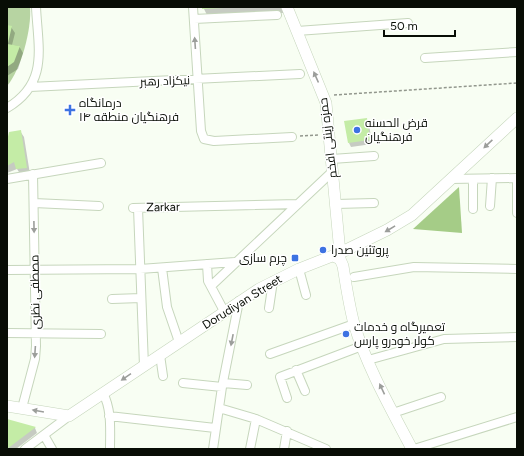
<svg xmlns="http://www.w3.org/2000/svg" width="524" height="456" font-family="Figtree,Cairo,sans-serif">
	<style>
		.green { fill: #b7d4a2 }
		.forest { fill: #a5cc87 }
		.shadow { fill: #0003 }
		.building { fill: #c4eca6 }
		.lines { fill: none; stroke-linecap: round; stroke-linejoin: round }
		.street-casing { stroke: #c6d6bc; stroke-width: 10 }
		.secondary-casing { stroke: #c6d6bc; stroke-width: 12 }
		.path { stroke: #92978d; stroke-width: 1.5; stroke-dasharray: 3 2; stroke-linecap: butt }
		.street { stroke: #fff; stroke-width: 8 }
		.secondary { stroke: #fff; stroke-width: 11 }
		.oneway { fill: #9c9e9b }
		.poi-dot { fill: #3d72e2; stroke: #fff; stroke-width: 1.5 }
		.labels { text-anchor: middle; stroke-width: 3; stroke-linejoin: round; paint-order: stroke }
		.street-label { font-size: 12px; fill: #080d05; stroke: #fff }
		.poi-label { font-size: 12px; fill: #080d05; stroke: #fff; text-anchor: start }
	</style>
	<rect width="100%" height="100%" fill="#f8fef3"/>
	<path class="green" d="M 7,7 L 30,7 C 32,28 21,70 7,86 Z"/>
	<path class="forest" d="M 459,187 L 462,233 L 413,229 Z"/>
	<path class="shadow" d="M 203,7 L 281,7 L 284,13 L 207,15 Z
		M 7,26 L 11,27 L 15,33 L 12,45 L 19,46 L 23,53 L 18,69 L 7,76 Z
		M 366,119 L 369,124 L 372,144 L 351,147 L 349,143 Z
		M 20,131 L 24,137 L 30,174 L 21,175 L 17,169 L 7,173 L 7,142 Z
		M 7,420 L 35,428 L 37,433 L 16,449 L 7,449 Z"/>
	<path class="building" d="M 202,7 L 224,7 L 224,8 L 202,9 Z
		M 7,25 L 12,26 L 8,43 L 7,43 Z
		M 7,44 L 20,46 L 14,62 L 7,67 Z
		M 367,118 L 370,140 L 348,143 L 344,121 Z
		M 21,130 L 27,168 L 16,169 L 14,162 L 7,166 L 7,141 L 9,132 Z
		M 7,419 L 36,427 L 7,449 Z"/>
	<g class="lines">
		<g class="street-casing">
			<path id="street" d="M 193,7 L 201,131 L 204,139 L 214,141 L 292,137
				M 194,19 L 277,15
				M 297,31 L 408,23
				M 425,58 L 517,52
				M 30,87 L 300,74
				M 7,108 C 49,83 38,48 36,7
				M 332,159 L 374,156
				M 517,178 L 517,213
				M 7,179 L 101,163
				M 450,179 L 517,178
				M 473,179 L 473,209
				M 34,203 L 99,206
				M 336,204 L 374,203
				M 490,206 L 492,178
				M 133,208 L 298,204
				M 138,208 L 144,366
				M 207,264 L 208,281 L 224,311
				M 162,268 L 167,307 L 179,342
				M 299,269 L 306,295
				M 7,270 L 140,269 L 235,262
				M 354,277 L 414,267 L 517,269
				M 211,286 L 333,171
				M 112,299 L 141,298
				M 269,308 L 273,281
				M 7,333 L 101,334
				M 270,354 L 354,324
				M 160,355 L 163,376
				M 368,360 L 444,339 L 517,337
				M 296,370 L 305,391
				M 183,383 L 222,387
				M 223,383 L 247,385
				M 103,393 C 112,410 110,430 110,449
				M 287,398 L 280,377 L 362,346
				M 22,408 L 35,359 L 36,346 L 33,174
				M 219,408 L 256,419 L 326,449
				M 393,413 L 441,397
				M 109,416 L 215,428
				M 44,435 L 52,449
				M 25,449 L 69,416
				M 213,449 L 222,387 L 239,301
				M 250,449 L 256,419
				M 284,449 L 287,431
				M 414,449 L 517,417"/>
		</g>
		<g class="secondary-casing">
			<path id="secondary" d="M 287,7 L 326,103 L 340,253
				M 333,256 L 340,259 L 343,266 C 346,285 349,305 354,324 C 367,367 391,409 412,449
				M 7,406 L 69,416 L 259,289 L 299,269 L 340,253 L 387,230 L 412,215 L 517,118"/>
		</g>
		<path class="path" d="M 334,95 L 517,83
			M 300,136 L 320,135"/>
		<use href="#street" class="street"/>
		<use href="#secondary" class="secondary"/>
	</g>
	<defs><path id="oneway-solid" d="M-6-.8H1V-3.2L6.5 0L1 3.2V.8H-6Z"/></defs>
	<g class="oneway">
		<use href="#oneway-solid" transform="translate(195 43) rotate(-94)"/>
		<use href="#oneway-solid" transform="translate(316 77) rotate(-114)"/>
		<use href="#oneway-solid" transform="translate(488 144) rotate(137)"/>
		<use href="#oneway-solid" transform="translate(34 227) rotate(89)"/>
		<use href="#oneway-solid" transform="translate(390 229) rotate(149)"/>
		<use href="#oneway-solid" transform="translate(232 340) rotate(101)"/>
		<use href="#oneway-solid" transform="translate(35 352) rotate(94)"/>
		<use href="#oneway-solid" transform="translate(126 377) rotate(146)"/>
		<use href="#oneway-solid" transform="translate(382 389) rotate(-115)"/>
		<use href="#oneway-solid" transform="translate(38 411) rotate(-170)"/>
	</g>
	<g class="poi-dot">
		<path d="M68 104h4v4h4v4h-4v4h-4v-4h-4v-4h4z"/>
		<circle cx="357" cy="130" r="4"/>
		<circle cx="323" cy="250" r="4"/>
		<rect x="291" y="254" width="8" height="8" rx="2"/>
		<circle cx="346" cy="334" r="4"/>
	</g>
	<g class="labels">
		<g class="street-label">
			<text transform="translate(165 81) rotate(-2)" y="4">نیکزاد رهبر</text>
			<text transform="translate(328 138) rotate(-97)" y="4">حمزه زینتی افخم</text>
			<text transform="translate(163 207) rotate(-1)" y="4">Zarkar</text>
			<text transform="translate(35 292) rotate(-91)" y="4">مصطفی نظری</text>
			<text transform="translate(242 302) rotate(-32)" y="4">Dorudiyan Street</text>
		</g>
		<g class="poi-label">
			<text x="79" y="107">درمانگاه<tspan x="79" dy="14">فرهنگیان منطقه ۱۴</tspan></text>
			<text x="365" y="127">قرض الحسنه<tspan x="365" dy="14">فرهنگیان</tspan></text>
			<text x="331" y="254">پروتئین صدرا</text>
			<text x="287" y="262" text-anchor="end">چرم سازی</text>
			<text x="354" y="331">تعمیرگاه و خدمات<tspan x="354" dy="14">کولر خودرو پارس</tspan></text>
		</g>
	</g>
	<rect width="524" height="456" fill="none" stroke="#080d05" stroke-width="16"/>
	<path d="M384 30v6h71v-6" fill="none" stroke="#080d05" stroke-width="2"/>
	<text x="390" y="30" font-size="12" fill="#080d05" stroke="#ffffff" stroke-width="3" paint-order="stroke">50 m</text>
</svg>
